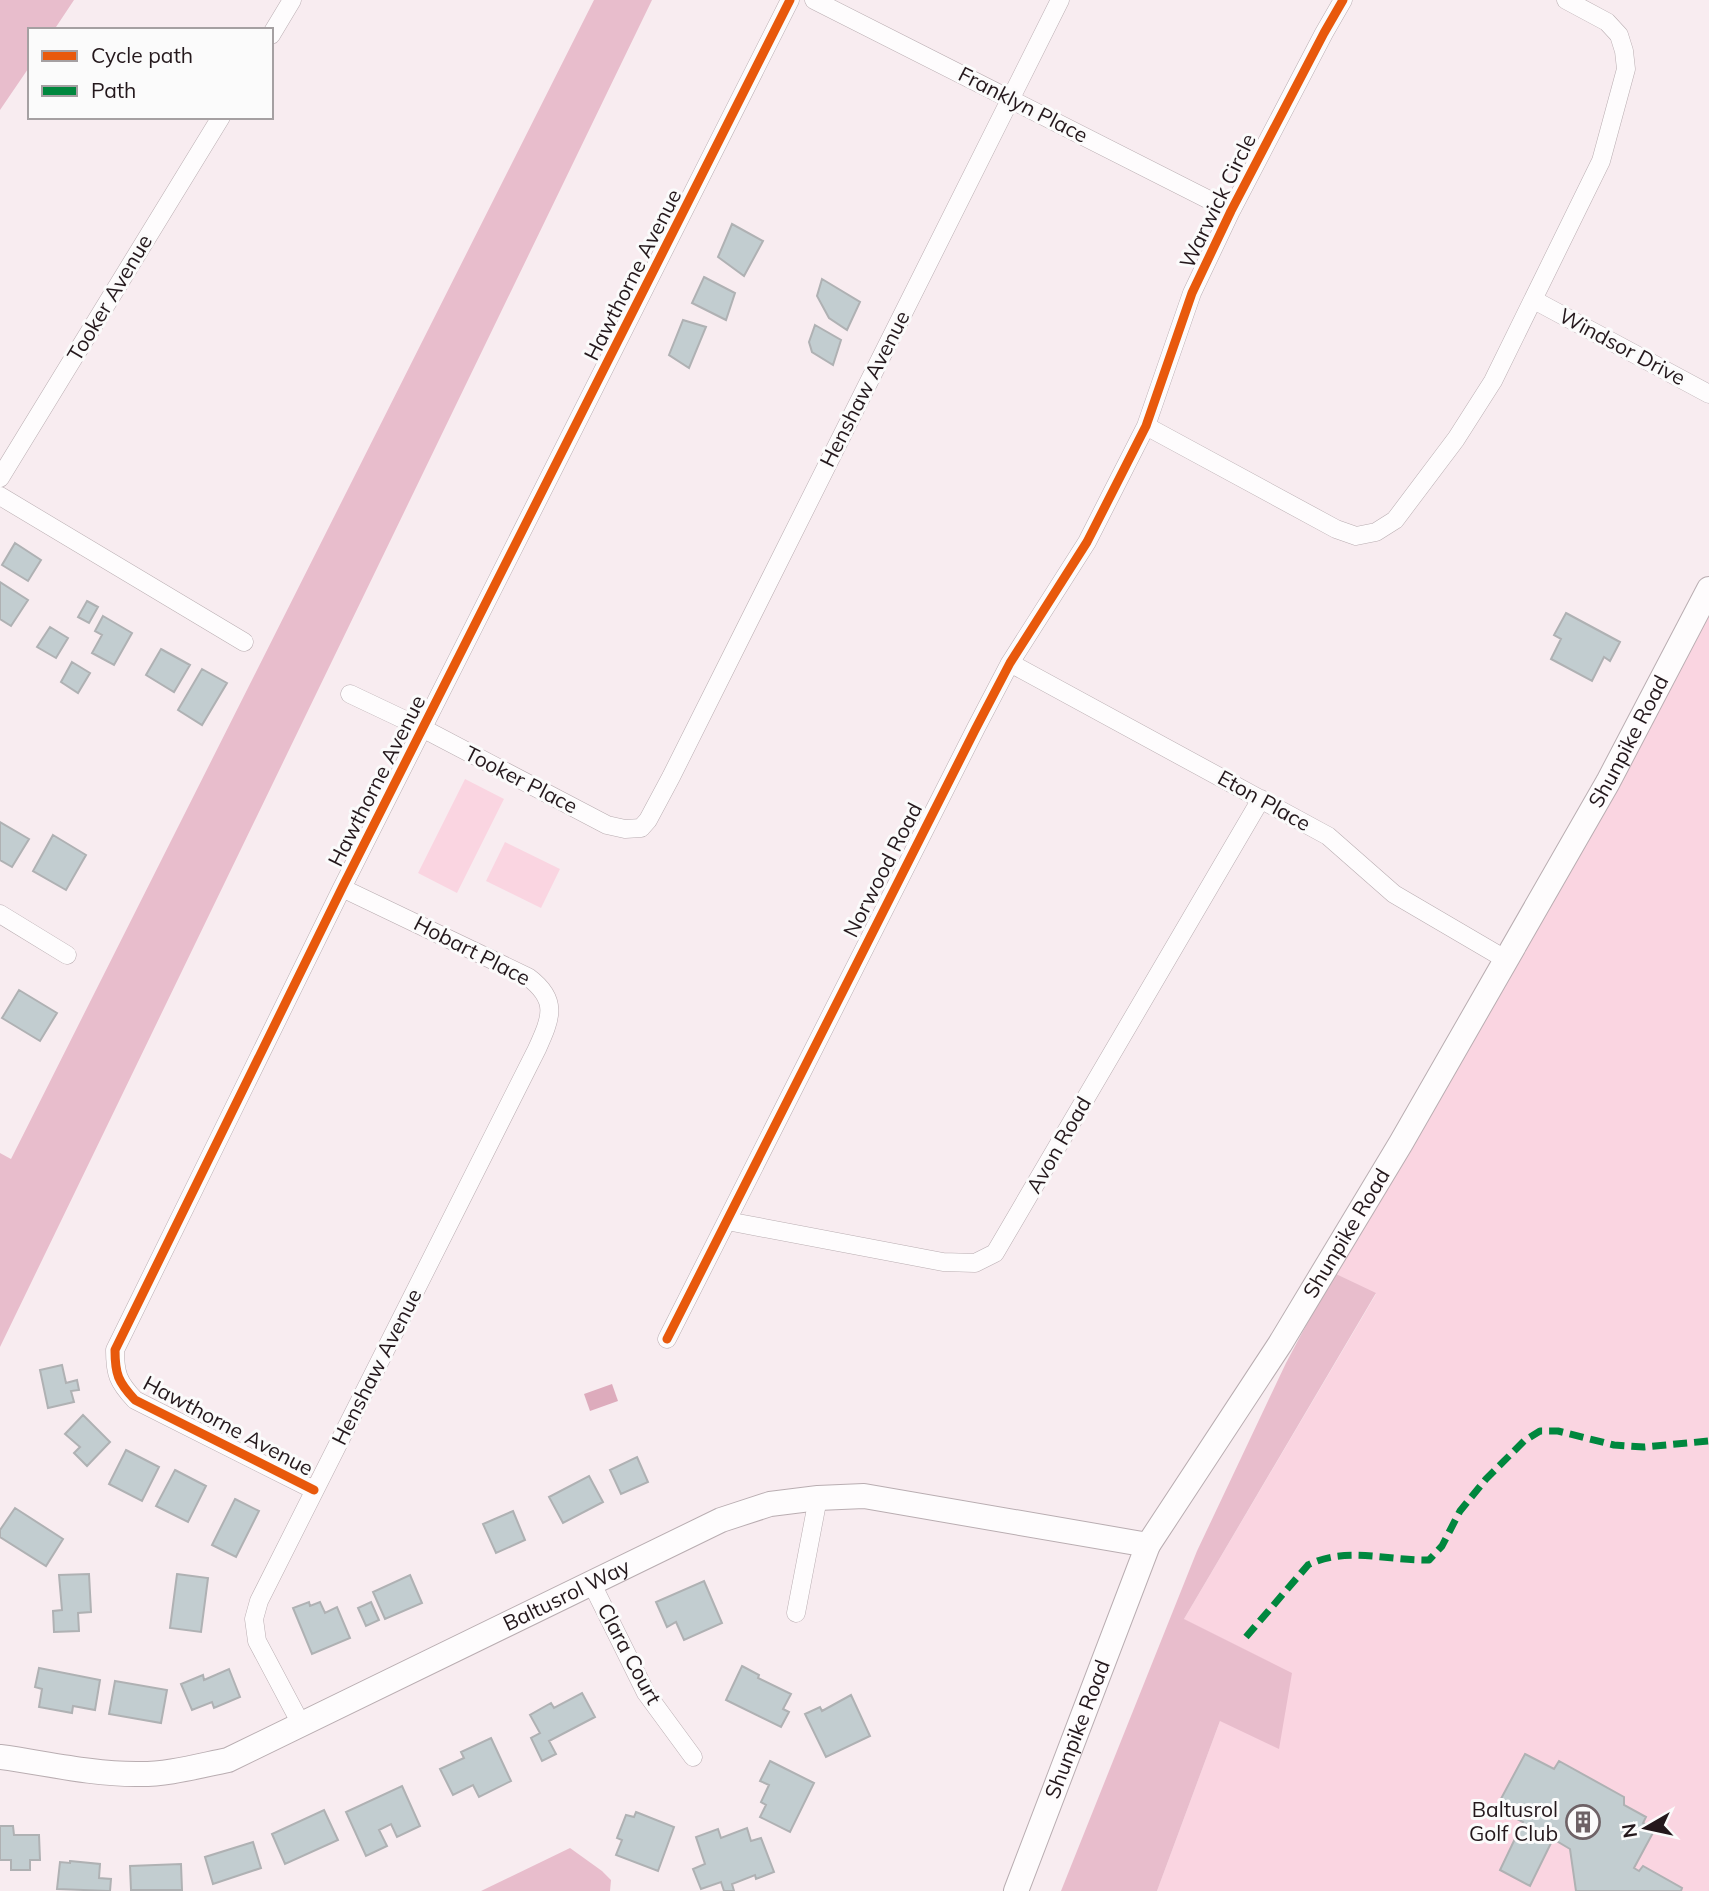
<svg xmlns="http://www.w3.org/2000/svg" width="1709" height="1891" font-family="Mulish,sans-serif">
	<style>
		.green { fill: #fad5e1 }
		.forest { fill: #e8bdcc }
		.water { fill: #ddabbc }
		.building { fill: #c2cdd0; stroke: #afb1b3; stroke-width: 2 }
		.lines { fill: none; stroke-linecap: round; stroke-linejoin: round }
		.street-casing { stroke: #b9adb1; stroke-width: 19 }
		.secondary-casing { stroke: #b9adb1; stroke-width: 26 }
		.street { stroke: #fefcfd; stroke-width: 18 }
		.secondary { stroke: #fefcfd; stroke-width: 24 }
		.quiet { stroke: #00873e; stroke-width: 7; stroke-dasharray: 14 7; stroke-linecap: butt }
		.cycleway-casing { stroke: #fbfbfb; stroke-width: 13 }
		.cycleway { stroke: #e8590c; stroke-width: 9 }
		.labels { text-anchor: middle; stroke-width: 6; stroke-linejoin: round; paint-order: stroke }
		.street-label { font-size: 21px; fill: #24181c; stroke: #fbfbfb }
		.poi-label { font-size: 21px; fill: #24181c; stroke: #fbfbfb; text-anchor: end }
	</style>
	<rect width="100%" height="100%" fill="#f8ecf0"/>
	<path class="green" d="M 1709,615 L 1709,1891 L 1157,1891 L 1220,1721 L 1184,1619 L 1376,1294 L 1334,1273 Z
		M 465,779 L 504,799 L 457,893 L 418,873 Z
		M 505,842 L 560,869 L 541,908 L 486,881 Z"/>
	<path class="forest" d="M 0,0 L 74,0 L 54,30 L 30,30 L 30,66 L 0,110 Z
		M 594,0 L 652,0 L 0,1347 L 0,1153 L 11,1159 Z
		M 1334,1273 L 1376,1293 L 1184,1619 L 1292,1673 L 1279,1749 L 1220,1721 L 1157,1891 L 1061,1891 L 1197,1551 L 1286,1363 Z
		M 570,1848 L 602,1871 L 611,1880 L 610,1891 L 481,1891 Z"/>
	<path class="water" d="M 612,1384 L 618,1401 L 590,1411 L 584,1394 Z"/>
	<path class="building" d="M 732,224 L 763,241 L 744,276 L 718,257 Z
		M 704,277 L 735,293 L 726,320 L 692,303 Z
		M 822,279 L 860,302 L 847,330 L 829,318 L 817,296 Z
		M 683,320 L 706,327 L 689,368 L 669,355 Z
		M 815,325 L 841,340 L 833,365 L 812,352 L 809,342 Z
		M 15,543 L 41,560 L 28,581 L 2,565 Z
		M 0,582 L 28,600 L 11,626 L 0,619 Z
		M 87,601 L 98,607 L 89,623 L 78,617 Z
		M 1566,613 L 1620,642 L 1610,661 L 1604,657 L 1592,681 L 1551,659 L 1561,639 L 1554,635 Z
		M 103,616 L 132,633 L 114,665 L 92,653 L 102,635 L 95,631 Z
		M 50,627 L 68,638 L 56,658 L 37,647 Z
		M 161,649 L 190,665 L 174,692 L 146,675 Z
		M 72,662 L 90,673 L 78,693 L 61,682 Z
		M 202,669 L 227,683 L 202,725 L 178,710 Z
		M 0,822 L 29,839 L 12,867 L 0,860 Z
		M 53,835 L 86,855 L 66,890 L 33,871 Z
		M 19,990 L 57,1013 L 40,1041 L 2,1018 Z
		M 62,1365 L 66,1383 L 77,1380 L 79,1390 L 71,1391 L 74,1402 L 48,1408 L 40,1370 Z
		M 83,1415 L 110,1442 L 87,1466 L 74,1453 L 80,1447 L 65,1434 Z
		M 126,1450 L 159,1467 L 142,1501 L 109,1484 Z
		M 637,1457 L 648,1482 L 621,1494 L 610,1470 Z
		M 175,1470 L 206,1486 L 188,1522 L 156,1506 Z
		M 589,1476 L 603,1502 L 563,1523 L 549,1497 Z
		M 235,1499 L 259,1511 L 236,1557 L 212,1545 Z
		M 15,1508 L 63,1539 L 46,1566 L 0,1537 L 0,1530 Z
		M 513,1511 L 525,1540 L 496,1553 L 483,1524 Z
		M 89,1574 L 91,1612 L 78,1613 L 79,1631 L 54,1632 L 53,1611 L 62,1610 L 59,1575 Z
		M 177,1574 L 208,1578 L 201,1632 L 170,1628 Z
		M 410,1575 L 422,1603 L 385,1619 L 373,1592 Z
		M 704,1581 L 722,1623 L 684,1640 L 676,1622 L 667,1627 L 656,1602 Z
		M 309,1602 L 310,1606 L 320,1602 L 325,1613 L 337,1607 L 350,1638 L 312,1654 L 293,1608 Z
		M 371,1602 L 379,1620 L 366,1626 L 358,1608 Z
		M 742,1666 L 759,1675 L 758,1678 L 791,1694 L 783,1709 L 789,1712 L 781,1727 L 726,1700 Z
		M 39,1668 L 100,1680 L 95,1710 L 73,1706 L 72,1713 L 39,1707 L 42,1689 L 35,1687 Z
		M 229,1669 L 240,1697 L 214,1708 L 212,1702 L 192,1710 L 181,1684 L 203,1675 L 204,1680 Z
		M 115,1681 L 167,1690 L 161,1723 L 109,1714 Z
		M 582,1693 L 595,1717 L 549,1741 L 556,1754 L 542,1761 L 531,1738 L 540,1733 L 530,1715 L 551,1703 L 554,1708 Z
		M 851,1695 L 870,1736 L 826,1757 L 805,1714 L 820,1707 L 822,1711 Z
		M 491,1738 L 511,1781 L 479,1797 L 473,1785 L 453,1795 L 440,1769 L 464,1758 L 461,1752 Z
		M 1525,1754 L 1554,1769 L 1559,1761 L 1624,1797 L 1624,1805 L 1646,1817 L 1643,1823 L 1655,1829 L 1634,1868 L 1639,1871 L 1643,1866 L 1682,1888 L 1681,1891 L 1576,1891 L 1570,1849 L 1553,1839 L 1530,1886 L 1500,1870 L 1523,1822 L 1496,1808 Z
		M 770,1761 L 814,1783 L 790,1832 L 760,1817 L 766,1805 L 761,1802 L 769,1785 L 760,1781 Z
		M 402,1786 L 420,1826 L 397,1837 L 391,1824 L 379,1830 L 387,1846 L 366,1856 L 346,1812 Z
		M 324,1810 L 338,1840 L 285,1864 L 272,1834 Z
		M 636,1812 L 674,1827 L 658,1871 L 616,1855 L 622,1840 L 617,1838 L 626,1815 L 634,1817 Z
		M 0,1826 L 13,1826 L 14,1835 L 39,1835 L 40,1860 L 30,1860 L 30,1870 L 11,1870 L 11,1860 L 0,1860 Z
		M 747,1828 L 751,1841 L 761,1838 L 774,1872 L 756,1879 L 755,1875 L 732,1884 L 734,1891 L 724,1891 L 721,1882 L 701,1889 L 693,1869 L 705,1864 L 696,1837 L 718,1829 L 721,1838 Z
		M 253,1842 L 261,1868 L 213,1884 L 205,1857 Z
		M 70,1861 L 100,1864 L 99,1878 L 111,1879 L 110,1891 L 57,1889 L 60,1862 L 70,1863 Z
		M 181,1864 L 182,1890 L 131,1890 L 130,1866 Z"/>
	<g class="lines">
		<g class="street-casing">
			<path id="street" d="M 814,0 L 1231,211
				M 271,35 L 292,0
				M 1534,300 L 1709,394
				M 1146,426 L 1336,529 L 1356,536 L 1376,532 L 1395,520 L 1456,439 L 1493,381 L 1601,161 L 1626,69 L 1624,51 L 1619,35 L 1607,22 L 1566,0
				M 0,478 L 221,117
				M 0,496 L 244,642
				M 1010,663 L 1328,836 L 1394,894 L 1505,959
				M 350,694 L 424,729 L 607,825 L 625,829 L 641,828 L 648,820 L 671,777 L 1060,0
				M 0,914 L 67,955
				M 727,1221 L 943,1262 L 975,1263 L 995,1253 L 1261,799
				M 667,1339 L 976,728 L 1010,663 L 1087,542 L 1146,426 L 1192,293 L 1231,211 L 1324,33 L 1343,0
				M 314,1490 L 135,1400 C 118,1382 115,1374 115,1350 L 342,888 L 790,0
				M 592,1584 L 646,1693 L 693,1757
				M 796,1613 L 818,1498
				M 301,1724 L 257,1641 L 254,1619 L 259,1601 L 537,1049 C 551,1018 559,1000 528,977 L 342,888"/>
		</g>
		<g class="secondary-casing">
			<g id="secondary">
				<path id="s1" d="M 0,1757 C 45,1763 90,1774 136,1774 C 166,1775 198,1766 228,1760 L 721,1520 L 770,1504 L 818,1498 L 864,1496 L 1148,1545"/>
				<path id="s2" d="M 1016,1891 L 1148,1545 L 1280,1344 L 1401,1143 L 1608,782 L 1709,589"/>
			</g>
		</g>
		<use href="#street" class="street"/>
		<use href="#secondary" class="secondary"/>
		<path class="quiet" d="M 1246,1637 L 1308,1565 C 1346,1546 1388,1561 1429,1560 L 1442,1546 L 1460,1511 L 1486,1479 L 1524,1441 L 1540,1431 L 1558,1431 L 1614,1445 L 1644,1447 L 1709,1441"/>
		<g class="cycleway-casing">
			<path id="cycleway" d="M 667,1339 L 976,728 L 1010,663 L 1087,542 L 1146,426 L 1192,293 L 1231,211 L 1324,33 L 1343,0
				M 314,1490 L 135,1400 C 118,1382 115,1374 115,1350 L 342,888 L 790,0"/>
		</g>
		<use href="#cycleway" class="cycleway"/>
	</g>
	<defs>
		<g id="building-ring" transform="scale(1.75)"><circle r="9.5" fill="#fbfbfb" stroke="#6e6266" stroke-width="1.5"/><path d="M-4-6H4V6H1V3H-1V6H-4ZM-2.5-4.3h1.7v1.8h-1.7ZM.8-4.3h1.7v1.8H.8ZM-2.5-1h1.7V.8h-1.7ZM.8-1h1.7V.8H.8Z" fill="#6e6266"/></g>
	</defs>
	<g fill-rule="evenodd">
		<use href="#building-ring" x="1583" y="1822"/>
	</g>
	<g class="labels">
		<g class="street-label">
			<text transform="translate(1023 105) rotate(27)" y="7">Franklyn Place</text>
			<text transform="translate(1218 201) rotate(-64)" y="7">Warwick Circle</text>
			<text transform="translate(633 275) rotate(-63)" y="7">Hawthorne Avenue</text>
			<text transform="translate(110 298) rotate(-59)" y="7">Tooker Avenue</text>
			<text transform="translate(1622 347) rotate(28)" y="7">Windsor Drive</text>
			<text transform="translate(865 389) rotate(-63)" y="7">Henshaw Avenue</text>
			<text dy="7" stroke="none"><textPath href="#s2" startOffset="1307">Shunpike Road</textPath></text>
			<text transform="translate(521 780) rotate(27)" y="7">Tooker Place</text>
			<text transform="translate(377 781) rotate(-63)" y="7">Hawthorne Avenue</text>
			<text transform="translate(1264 801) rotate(29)" y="7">Eton Place</text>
			<text transform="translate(883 870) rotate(-63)" y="7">Norwood Road</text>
			<text transform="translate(472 951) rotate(27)" y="7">Hobart Place</text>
			<text transform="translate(1059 1145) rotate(-60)" y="7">Avon Road</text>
			<text dy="7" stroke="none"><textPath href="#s2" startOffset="740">Shunpike Road</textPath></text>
			<text transform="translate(377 1367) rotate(-63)" y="7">Henshaw Avenue</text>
			<text transform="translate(228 1426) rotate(28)" y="7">Hawthorne Avenue</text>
			<text dy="7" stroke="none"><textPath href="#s1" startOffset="607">Baltusrol Way</textPath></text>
			<text transform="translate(629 1654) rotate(62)" y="7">Clara Court</text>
			<text dy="7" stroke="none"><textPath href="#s2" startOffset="173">Shunpike Road</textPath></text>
		</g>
		<g class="poi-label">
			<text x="1558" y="1817">Baltusrol<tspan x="1558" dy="24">Golf Club</tspan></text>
		</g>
	</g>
	<rect x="28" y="28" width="245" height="91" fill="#fbfbfb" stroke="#a5a0a2" stroke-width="2"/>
	<rect x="42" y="51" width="35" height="10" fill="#e8590c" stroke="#a5a0a2" stroke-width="2"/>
	<text x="91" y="63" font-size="21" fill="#24181c">Cycle path</text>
	<rect x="42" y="86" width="35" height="10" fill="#00873e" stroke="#a5a0a2" stroke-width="2"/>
	<text x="91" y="98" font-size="21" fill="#24181c">Path</text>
	<g transform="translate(1646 1828) rotate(261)" stroke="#fbfbfb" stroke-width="5" paint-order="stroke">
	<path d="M0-5L12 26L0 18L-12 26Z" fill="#24181c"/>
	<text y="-10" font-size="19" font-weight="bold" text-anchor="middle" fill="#24181c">N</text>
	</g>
</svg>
